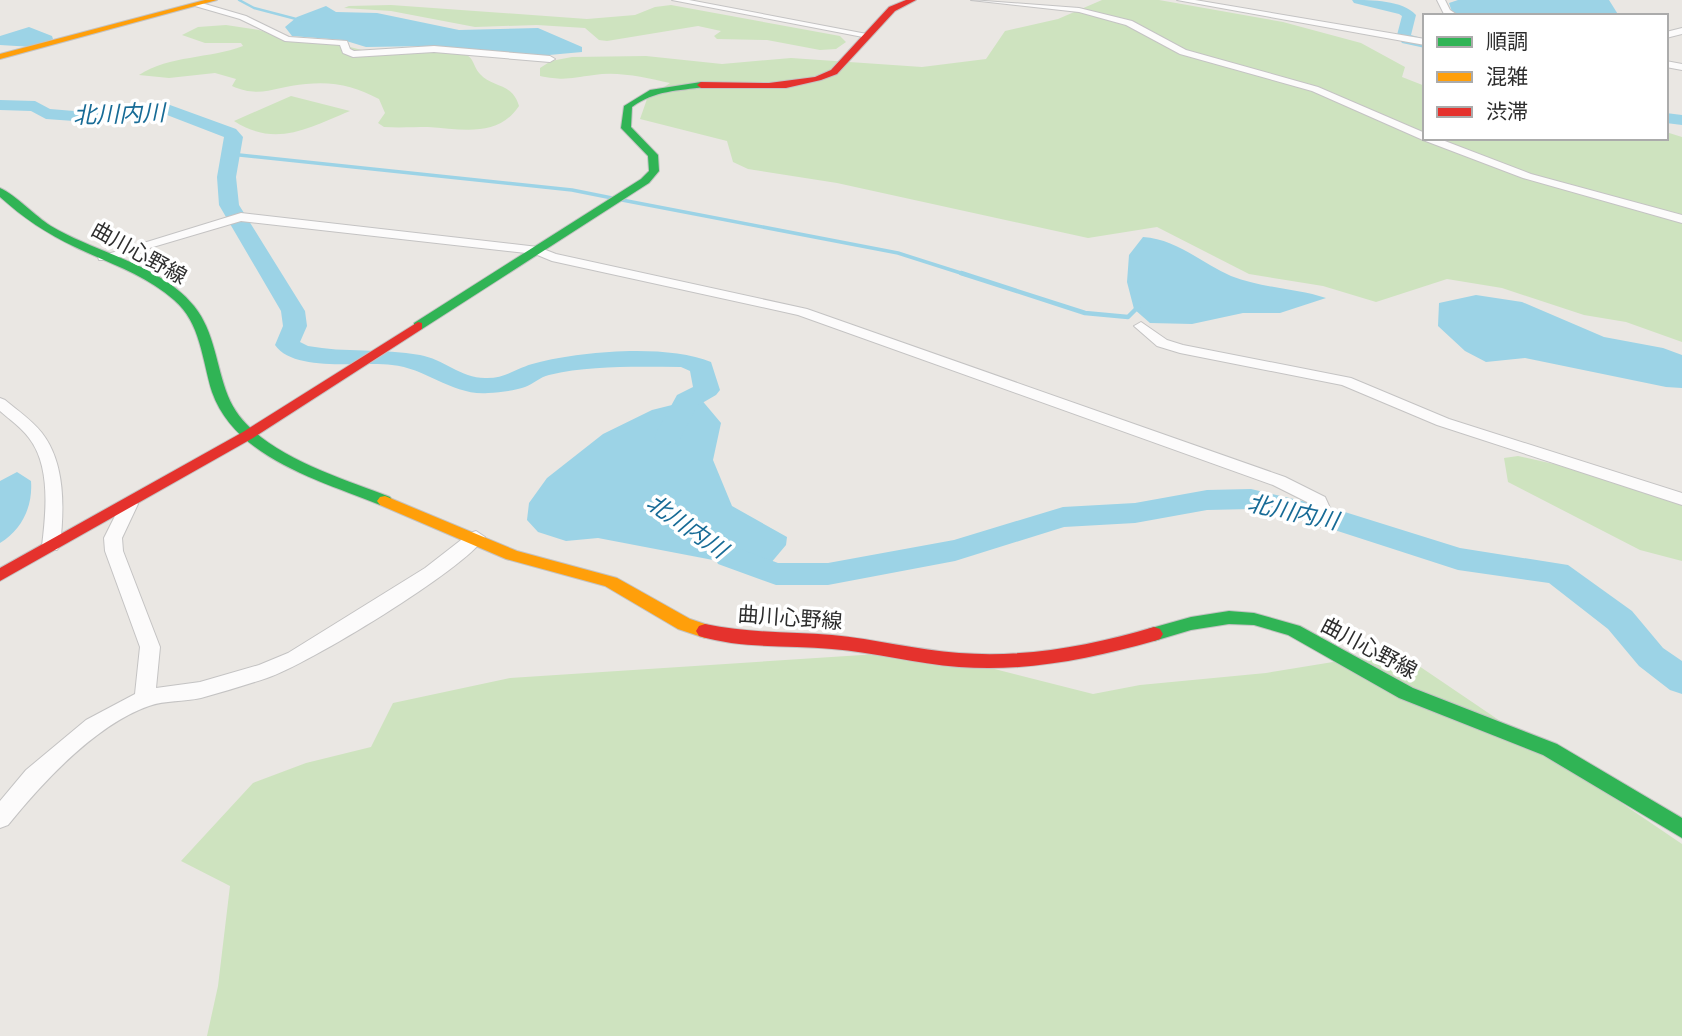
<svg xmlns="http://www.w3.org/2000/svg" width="1682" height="1036" font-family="Rubik,'Noto Sans JP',sans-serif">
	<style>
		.green { fill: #cee3bf }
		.water { fill: #9cd3e6 }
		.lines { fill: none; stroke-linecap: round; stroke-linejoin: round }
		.stream-far2 { stroke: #9cd3e6; stroke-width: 2.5 }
		.stream-far1 { stroke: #9cd3e6; stroke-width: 3.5 }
		.stream { stroke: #9cd3e6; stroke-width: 4.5 }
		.river { fill: #9cd3e6; fill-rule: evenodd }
		.street-casing { stroke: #c4c3c3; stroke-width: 2 }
		.fast-casing { stroke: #c4c3c3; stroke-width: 2 }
		.slow-casing { stroke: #c4c3c3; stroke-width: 2 }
		.jam-casing { stroke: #c4c3c3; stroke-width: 2 }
		.street { fill: #fcfbfb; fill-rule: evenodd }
		.fast { fill: #30b455; fill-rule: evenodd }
		.slow { fill: #ff9f0a; fill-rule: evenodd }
		.jam { fill: #e5322d; fill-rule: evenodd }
		.labels { text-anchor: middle; stroke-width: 7; stroke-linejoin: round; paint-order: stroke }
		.street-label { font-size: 21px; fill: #2d2d2d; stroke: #fff }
		.water-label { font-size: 23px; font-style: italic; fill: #176b96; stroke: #fff }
	</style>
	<rect width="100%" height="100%" fill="#eae7e3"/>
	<path class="green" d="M 1102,0 L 1159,0 L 1283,22 L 1361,43 L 1405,67 L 1402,77 L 1425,86 L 1425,138 L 1666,138 L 1666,132 L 1682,137 L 1682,342 L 1626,322 L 1584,315 L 1502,288 L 1447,279 L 1376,302 L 1323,286 L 1249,274 L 1157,227 L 1088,238 L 837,183 L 748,169 L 733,162 L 727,141 L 640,119 L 647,99 L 670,83 C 646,78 619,71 594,75 C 570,78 565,81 540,76 L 540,68 L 551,61 L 572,57 L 646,56 L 722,64 L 791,58 L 922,67 L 986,59 L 1005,31 L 1058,19 Z
		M 391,5 L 587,19 L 635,15 L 655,7 L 671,5 L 840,36 L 846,42 L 836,49 L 820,50 L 767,40 L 717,39 L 714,36 L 721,31 L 698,26 L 607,41 L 599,40 L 585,28 L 537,25 L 475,27 L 391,11 L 344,8 L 349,6 Z
		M 226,25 L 259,30 L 287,39 L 338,44 L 370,52 L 462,53 C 475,57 472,65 480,74 C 492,88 512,82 519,106 C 498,138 462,129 428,127 C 414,127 399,128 384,127 L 378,123 L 385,113 L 379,99 C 355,86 333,81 306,84 C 277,86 260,99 232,86 L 236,79 L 215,73 L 169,78 L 139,75 C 170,55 209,59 243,46 L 241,43 L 205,43 L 182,35 L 198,27 Z
		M 291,96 L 350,111 C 308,128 276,148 234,121 Z
		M 1518,456 L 1682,493 L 1682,561 L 1640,550 L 1508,482 L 1504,458 Z
		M 924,651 L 1093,694 L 1140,685 L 1266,673 L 1376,655 L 1419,666 L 1682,844 L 1682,1036 L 207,1036 L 218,986 L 230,886 L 181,861 L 253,783 L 306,763 L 371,747 L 393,703 L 510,678 Z"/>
	<path class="water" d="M 1458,0 L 1609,0 L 1619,16 L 1465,16 L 1452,12 L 1449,3 Z
		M 326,6 L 336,12 L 377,13 L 459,30 L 538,28 L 582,47 L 582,52 L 538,56 L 427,46 L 366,47 L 343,40 L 292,36 L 285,27 L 297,17 Z
		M 29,27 L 52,36 L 53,39 L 33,47 L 0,45 L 0,36 Z
		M 1143,237 C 1177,239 1201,263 1231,276 C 1261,288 1295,288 1326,298 L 1280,313 L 1243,313 L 1192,324 L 1150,323 L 1134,309 L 1127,282 L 1129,255 Z
		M 1476,295 L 1522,302 L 1604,337 L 1663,348 L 1682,355 L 1682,388 L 1666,387 L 1525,358 L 1486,362 L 1465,351 L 1438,326 L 1439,303 Z
		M 700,398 L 721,423 L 713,460 L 732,506 L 787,537 L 786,545 L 765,570 L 598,538 L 566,541 L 538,532 L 527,520 L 529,503 L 547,478 L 603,434 L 652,410 Z
		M 17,472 L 31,481 C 33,506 22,530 0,543 L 0,481 Z"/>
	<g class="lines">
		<path class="stream-far2" d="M 239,0 L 254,8 L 300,20"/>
		<path class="stream-far1" d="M 230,154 L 572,190 L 612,198
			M 622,200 L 898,253 L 967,275"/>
		<path class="stream" d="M 961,273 L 1085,313 L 1128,317 L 1138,307"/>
		<path class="river" d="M 1352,0 C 1372,0 1402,0 1416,15 L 1411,35 L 1425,39 L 1425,48 L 1402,43 L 1397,35 L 1402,16 L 1399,14 L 1354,3 Z
			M 0,100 L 35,101 L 50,109 L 74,111 L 147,103 L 170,105 L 236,129 L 243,137 L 236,177 L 239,205 L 305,311 L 307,326 L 300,342 L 308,346 C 345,353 383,348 420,355 C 443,359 461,378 485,378 C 505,379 518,367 536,363 C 582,351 667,344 711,362 L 720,390 L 716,395 L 697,406 L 678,443 L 668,445 L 658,443 L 654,437 L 677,395 L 693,387 L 690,371 L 681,367 C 637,367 592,365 549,375 C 540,377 533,384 525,387 C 514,391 500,392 488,393 C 453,396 426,368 392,365 C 363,361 294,373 275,345 L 283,326 L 281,311 L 219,205 L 217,177 L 224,137 L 167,115 L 147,113 L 74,121 L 46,119 L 31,111 L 0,110 Z
			M 1666,113 L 1682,115 L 1682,125 L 1666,123 Z
			M 1251,489 L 1332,508 L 1460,548 L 1568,565 L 1632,611 L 1663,648 L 1682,661 L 1682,694 L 1670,690 L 1639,666 L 1608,629 L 1549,583 L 1458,570 L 1316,524 L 1251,509 L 1207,510 L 1135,523 L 1064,527 L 955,561 L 828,585 L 776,585 L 718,564 L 714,556 L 718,548 L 729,545 L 778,563 L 828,563 L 954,540 L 1063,507 L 1135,503 L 1207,490 Z"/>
		<g class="street-casing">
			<path id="street" d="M 672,0 L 689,0 L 872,35 L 868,38 Z
				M 971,0 L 1079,8 L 1132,21 L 1186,50 L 1318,87 L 1425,133 L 1425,138 L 1437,138 L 1531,174 L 1682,215 L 1682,223 L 1523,178 L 1423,140 L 1312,91 L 1180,54 L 1126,25 L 1079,12 Z
				M 1177,0 L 1195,0 L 1425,39 L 1425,45 Z
				M 1437,0 L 1445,0 L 1450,10 L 1459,16 L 1444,14 Z
				M 198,2 L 246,16 L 289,37 L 347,41 L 350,49 L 354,51 L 434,46 L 550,56 L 555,59 L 550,62 L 434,52 L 353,57 L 343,53 L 340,45 L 285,41 L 240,19 L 195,6 Z
				M 1682,28 L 1682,34 L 1666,38 L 1666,32 Z
				M 1666,61 L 1682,64 L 1682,70 L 1666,67 Z
				M 241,213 L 538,247 L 556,254 L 807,309 L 1285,477 L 1325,497 L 1330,508 L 1322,527 L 1310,527 L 1307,523 L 1311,504 L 1273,485 L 798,315 L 552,261 L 535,254 L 241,221 L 109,260 L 99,260 L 98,257 Z
				M 1141,322 L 1167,340 L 1183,345 L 1351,378 L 1449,419 L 1682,493 L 1682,505 L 1437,425 L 1342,385 L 1180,353 L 1157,346 L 1134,326 Z
				M 0,398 L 5,400 C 18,411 32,420 42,433 C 66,464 64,510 60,546 L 57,550 L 45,550 L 42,546 C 46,513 51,466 29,438 C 21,427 10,420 0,411 Z
				M 129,498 L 138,504 L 122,538 L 123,551 L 160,647 L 156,688 L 200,682 L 259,665 L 288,653 L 425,568 L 470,533 L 476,531 L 485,537 C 465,569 307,665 267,678 C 246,685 223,692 201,698 C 184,702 165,700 149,706 C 95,725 43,782 8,825 L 0,828 L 0,801 L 26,770 L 86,720 L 135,694 L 140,647 L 105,551 L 104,538 L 123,500 Z"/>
		</g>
		<g class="fast-casing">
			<path id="fast" d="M 701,82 L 705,85 L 704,87 C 678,91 655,90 632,107 L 631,127 L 658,155 L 659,171 L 649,183 L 422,329 L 414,329 L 414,323 L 641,179 L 649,171 L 648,156 L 621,128 L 624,106 L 650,90 Z
				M 0,188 C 16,195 35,216 51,226 C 96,253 160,264 194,306 C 215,332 216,366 228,396 C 250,452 339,477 390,497 L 393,501 L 390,505 L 380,505 C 321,481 235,458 212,392 C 202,360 201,323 174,300 C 146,275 108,263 75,247 C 47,234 22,217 0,197 Z
				M 1229,611 L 1254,613 L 1300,626 L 1413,688 L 1557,744 L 1682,818 L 1682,838 L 1543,755 L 1399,698 L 1288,635 L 1254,625 L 1229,624 L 1191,630 L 1154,641 L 1148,639 L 1145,634 L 1148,629 L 1191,617 Z"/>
		</g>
		<g class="slow-casing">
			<path id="slow" d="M 205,0 L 217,0 L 0,59 L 0,54 Z
				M 385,496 L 517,551 L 617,578 L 690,619 L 711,626 L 714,631 L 711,636 L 705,638 L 678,629 L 605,586 L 506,559 L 380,505 L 377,501 L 380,497 Z"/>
		</g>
		<g class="jam-casing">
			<path id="jam" d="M 906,0 L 916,0 L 895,11 L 837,74 L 821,80 L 786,88 L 701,88 L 697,85 L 701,82 L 769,83 L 815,77 L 831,70 L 889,7 Z
				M 418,322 L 422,323 L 422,329 L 253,438 L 0,581 L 0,568 L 243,432 Z
				M 705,624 C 747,633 790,632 832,635 C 875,639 917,650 959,653 C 1026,658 1090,646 1154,627 L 1160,629 L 1163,634 L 1160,639 L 1154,641 C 1090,659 1026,672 959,667 C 916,664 874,652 832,649 C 788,645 742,649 699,636 L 696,631 L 699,626 Z"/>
		</g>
		<use href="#street" class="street"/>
		<use href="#fast" class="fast"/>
		<use href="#slow" class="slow"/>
		<use href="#jam" class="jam"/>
	</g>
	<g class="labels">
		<g class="street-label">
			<text transform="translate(139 253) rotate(29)" y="7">曲川心野線</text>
			<text transform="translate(790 618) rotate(4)" y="7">曲川心野線</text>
			<text transform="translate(1369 648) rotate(28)" y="7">曲川心野線</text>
		</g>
		<g class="water-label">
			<text transform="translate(119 114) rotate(-2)" y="8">北川内川</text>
			<text transform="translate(1293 512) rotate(12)" y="8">北川内川</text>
			<text transform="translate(687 526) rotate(35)" y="8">北川内川</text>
		</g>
	</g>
	<rect x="1423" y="14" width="245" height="126" fill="#ffffff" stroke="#ababab" stroke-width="2"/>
	<rect x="1437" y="37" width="35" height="10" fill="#30b455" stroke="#ababab" stroke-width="2"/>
	<text x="1486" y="49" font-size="21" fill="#2d2d2d">順調</text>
	<rect x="1437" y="72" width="35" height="10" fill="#ff9f0a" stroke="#ababab" stroke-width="2"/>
	<text x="1486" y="84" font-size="21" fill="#2d2d2d">混雑</text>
	<rect x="1437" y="107" width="35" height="10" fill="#e5322d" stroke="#ababab" stroke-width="2"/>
	<text x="1486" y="119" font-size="21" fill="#2d2d2d">渋滞</text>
</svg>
